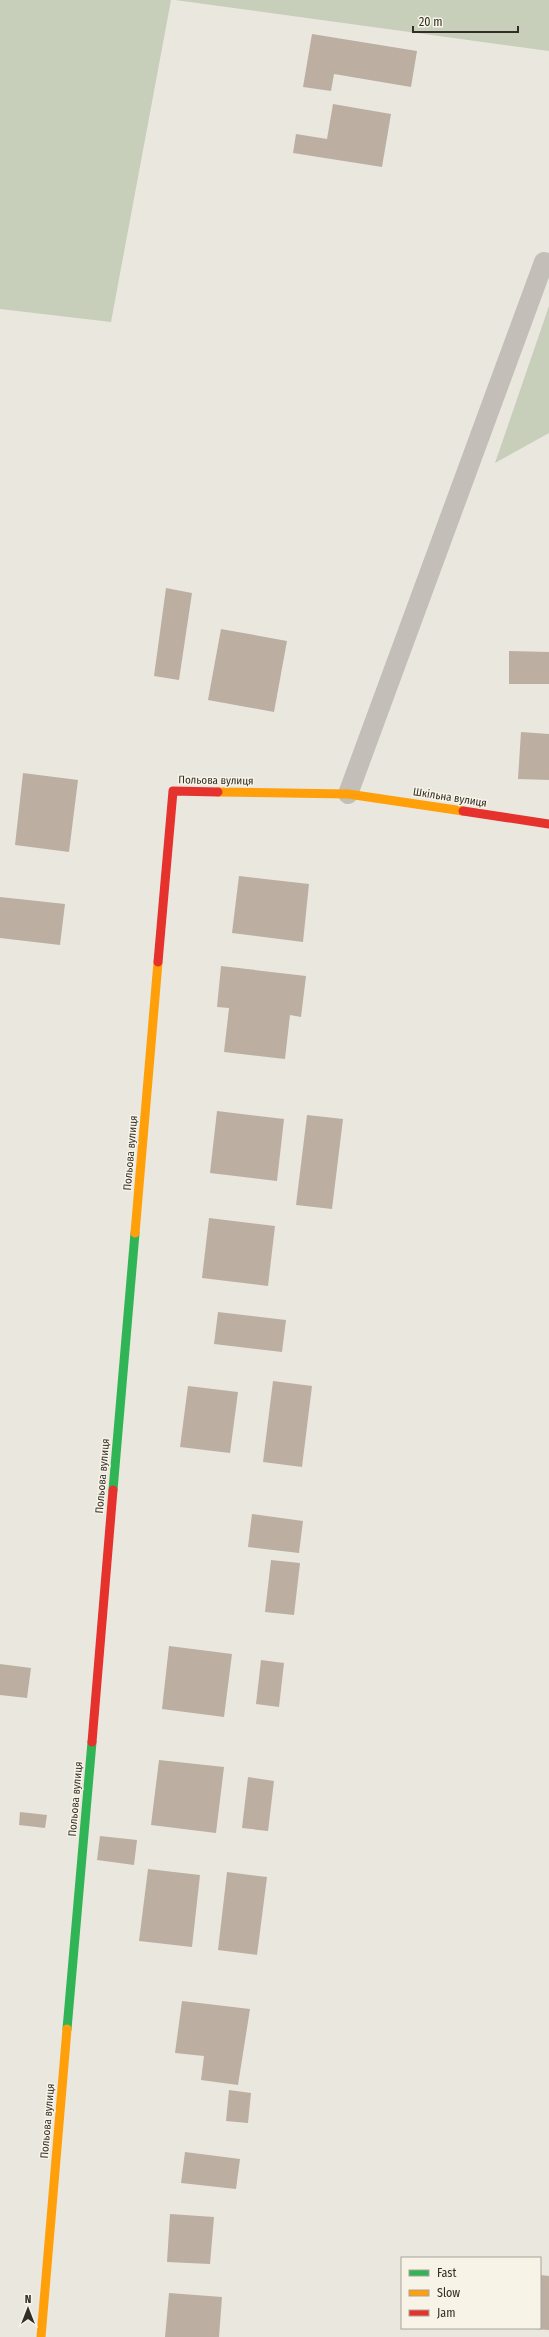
<svg xmlns="http://www.w3.org/2000/svg" width="549" height="2337" font-family="'Fira Sans Condensed',sans-serif">
	<style>
		.green { fill: #c7cfba }
		.building { fill: #bcafa2 }
		.lines { fill: none; stroke-linecap: round; stroke-linejoin: round }
		.lane { stroke: #c3bfb8; stroke-width: 20 }
		.fast { stroke: #30b455; stroke-width: 9 }
		.slow { stroke: #ff9f0a; stroke-width: 9 }
		.jam { stroke: #e5322d; stroke-width: 9 }
		.labels { text-anchor: middle; stroke-width: 3; stroke-linejoin: round; paint-order: stroke }
		.street-label { font-size: 11px; fill: #332d27; stroke: #f7f3e6 }
	</style>
	<rect width="100%" height="100%" fill="#eae7df"/>
	<path class="green" d="M 0,0 L 171,0 L 111,322 L 0,309 Z
		M 175,0 L 549,0 L 549,51 Z
		M 549,306 L 549,433 L 495,463 Z"/>
	<path class="building" d="M 312,34 L 417,51 L 411,87 L 334,74 L 331,91 L 303,87 Z
		M 333,104 L 391,114 L 382,167 L 293,153 L 296,134 L 327,139 Z
		M 166,588 L 192,593 L 179,680 L 154,676 Z
		M 221,629 L 287,641 L 274,712 L 208,700 Z
		M 509,651 L 549,652 L 549,684 L 509,684 Z
		M 521,732 L 549,734 L 549,780 L 518,779 Z
		M 23,773 L 78,780 L 69,852 L 15,845 Z
		M 239,876 L 309,884 L 303,942 L 232,933 Z
		M 0,897 L 65,904 L 60,945 L 0,938 Z
		M 221,966 L 306,976 L 301,1017 L 290,1015 L 285,1059 L 224,1052 L 229,1008 L 217,1007 Z
		M 217,1111 L 284,1119 L 277,1181 L 210,1173 Z
		M 307,1115 L 343,1119 L 332,1209 L 296,1205 Z
		M 209,1218 L 275,1226 L 268,1286 L 202,1278 Z
		M 218,1312 L 286,1320 L 282,1352 L 214,1344 Z
		M 273,1381 L 312,1386 L 302,1467 L 263,1462 Z
		M 188,1386 L 238,1392 L 230,1453 L 180,1447 Z
		M 252,1514 L 303,1521 L 299,1553 L 248,1547 Z
		M 271,1560 L 300,1563 L 294,1615 L 265,1612 Z
		M 169,1646 L 232,1654 L 224,1717 L 162,1709 Z
		M 261,1660 L 284,1663 L 279,1707 L 256,1704 Z
		M 0,1664 L 31,1668 L 27,1698 L 0,1695 Z
		M 159,1760 L 224,1767 L 216,1833 L 151,1825 Z
		M 248,1777 L 274,1781 L 268,1831 L 242,1828 Z
		M 20,1812 L 47,1815 L 45,1828 L 19,1825 Z
		M 100,1836 L 137,1840 L 134,1865 L 97,1860 Z
		M 148,1869 L 200,1875 L 192,1947 L 139,1941 Z
		M 227,1872 L 267,1877 L 257,1955 L 218,1950 Z
		M 182,2001 L 250,2009 L 238,2085 L 201,2080 L 204,2056 L 175,2053 Z
		M 229,2090 L 251,2093 L 248,2123 L 226,2121 Z
		M 185,2152 L 240,2159 L 236,2189 L 181,2183 Z
		M 170,2214 L 214,2217 L 210,2264 L 167,2262 Z
		M 540,2275 L 549,2276 L 549,2330 L 534,2329 L 540,2328 Z
		M 169,2293 L 222,2297 L 219,2337 L 165,2337 Z"/>
	<g class="lines">
		<path class="lane" d="M 348,794 L 544,262"/>
		<path class="fast" d="M 113,1490 L 135,1233
			M 67,2029 L 92,1742"/>
		<path class="slow" d="M 218,792 L 348,794 L 463,811
			M 135,1233 L 158,962
			M 41,2337 L 67,2029"/>
		<path class="jam" d="M 463,811 L 549,824
			M 158,962 L 173,791 L 218,792
			M 92,1742 L 113,1490"/>
	</g>
	<g class="labels">
		<g class="street-label">
			<text transform="translate(216 780) rotate(1)" y="4">Польова вулиця</text>
			<text transform="translate(450 797) rotate(9)" y="4">Шкільна вулиця</text>
			<text transform="translate(130 1153) rotate(-85)" y="4">Польова вулиця</text>
			<text transform="translate(102 1476) rotate(-85)" y="4">Польова вулиця</text>
			<text transform="translate(75 1799) rotate(-85)" y="4">Польова вулиця</text>
			<text transform="translate(47 2121) rotate(-85)" y="4">Польова вулиця</text>
		</g>
	</g>
	<rect x="401" y="2257" width="140" height="72" fill="#f7f3e6" stroke="#a9a49a"/>
	<rect x="409" y="2270" width="20" height="6" fill="#30b455" stroke="#a9a49a"/>
	<text x="437" y="2277" font-size="12" fill="#332d27">Fast</text>
	<rect x="409" y="2290" width="20" height="6" fill="#ff9f0a" stroke="#a9a49a"/>
	<text x="437" y="2297" font-size="12" fill="#332d27">Slow</text>
	<rect x="409" y="2310" width="20" height="6" fill="#e5322d" stroke="#a9a49a"/>
	<text x="437" y="2317" font-size="12" fill="#332d27">Jam</text>
	<g transform="translate(28 2309)" stroke="#f7f3e6" stroke-width="3" paint-order="stroke">
	<path d="M0-3L7 15L0 10L-7 15Z" fill="#332d27"/>
	<text y="-6" font-size="11" font-weight="bold" text-anchor="middle" fill="#332d27">N</text>
	</g>
	<path d="M413 26v6h105v-6" fill="none" stroke="#332d27" stroke-width="2"/>
	<text x="419" y="26" font-size="12" fill="#332d27" stroke="#f7f3e6" stroke-width="3" paint-order="stroke">20 m</text>
</svg>
